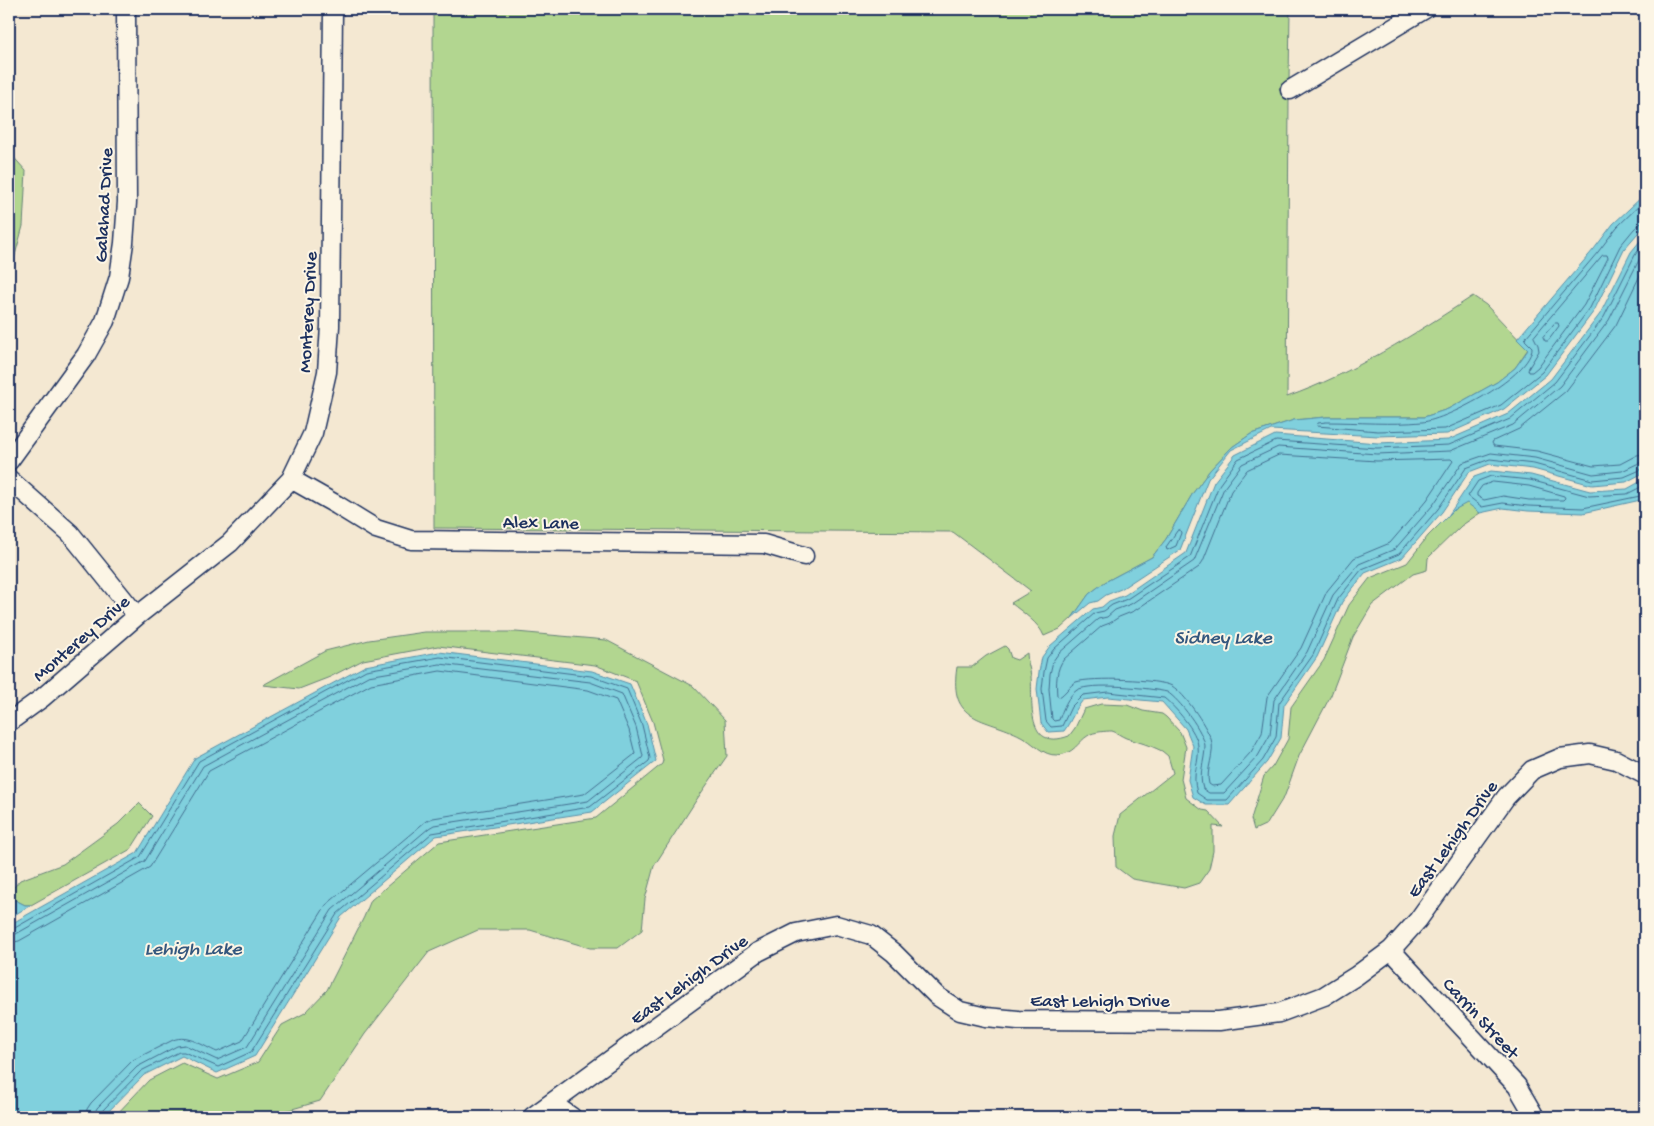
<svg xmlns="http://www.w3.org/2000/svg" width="1654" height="1126" font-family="'Gochi Hand',sans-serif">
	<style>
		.green { fill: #b2d690; stroke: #668277 }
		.water { fill: #80d0dd; stroke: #5890aa }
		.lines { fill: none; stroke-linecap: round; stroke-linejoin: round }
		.shore { stroke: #436f91; stroke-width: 1 }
		.minor-casing { stroke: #1b2f5e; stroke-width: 21 }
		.minor { stroke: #fcf5e5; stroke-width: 18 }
		.labels { text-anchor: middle; stroke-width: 4; stroke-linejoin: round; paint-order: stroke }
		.street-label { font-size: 19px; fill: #1b2f5e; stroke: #fcf5e5 }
		.water-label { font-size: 20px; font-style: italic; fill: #34577e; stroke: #fcf5e5 }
	</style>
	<rect width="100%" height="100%" fill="#f4e8d2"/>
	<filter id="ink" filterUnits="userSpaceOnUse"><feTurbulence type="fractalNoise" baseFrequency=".02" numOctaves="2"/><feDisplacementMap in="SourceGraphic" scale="10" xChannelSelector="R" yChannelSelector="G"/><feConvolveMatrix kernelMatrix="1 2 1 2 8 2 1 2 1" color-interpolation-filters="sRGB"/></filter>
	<g filter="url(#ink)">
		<path class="green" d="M 433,9 L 1290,9 L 1289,81 L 1279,88 L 1287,100 L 1289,99 L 1287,397 C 1352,374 1415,334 1473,296 L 1486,305 L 1528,349 L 1515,368 L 1497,382 L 1448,409 L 1424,417 L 1326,417 L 1294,420 L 1251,434 L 1232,447 L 1210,470 L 1193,493 L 1166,539 L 1152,557 L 1105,582 L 1089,594 L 1072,618 L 1060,629 L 1044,636 C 1039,623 1022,612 1011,603 L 1031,591 L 953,532 L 434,528 Z
			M 9,152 L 26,171 L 23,226 L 14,259 L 9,262 Z
			M 1467,502 L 1480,513 L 1461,526 L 1428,558 L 1427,570 L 1413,574 L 1372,605 L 1353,637 L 1331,695 L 1299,756 L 1285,795 L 1267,824 L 1254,830 L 1251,819 L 1264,776 L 1273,766 L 1288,739 L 1291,707 L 1324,660 L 1349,605 L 1370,578 L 1407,563 L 1428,536 L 1454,510 Z
			M 425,632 L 516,632 L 606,640 L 693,686 L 725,720 L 727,756 L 697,799 L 654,866 L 645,899 L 642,930 L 618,948 L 590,948 L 530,930 L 478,930 L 429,952 L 365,1034 L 320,1101 L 268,1116 L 257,1117 L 114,1117 L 149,1080 L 182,1063 L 218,1079 L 258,1062 L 282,1025 L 305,1013 L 327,990 L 364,917 L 371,900 L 439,842 L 596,818 L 662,764 L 663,760 L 653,722 L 636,681 L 595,665 L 438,646 L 363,660 L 330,677 L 299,689 L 263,685 L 325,651 L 369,640 Z
			M 1005,646 L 1008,649 L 1011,658 L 1017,660 L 1027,653 C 1027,661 1030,669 1031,676 C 1033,702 1025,752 1069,736 L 1075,728 L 1084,709 L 1101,704 L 1127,705 L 1143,711 L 1162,714 L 1166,717 L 1180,732 L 1186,747 L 1181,779 L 1186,798 L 1202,810 L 1208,811 L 1223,827 L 1213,826 L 1213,851 L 1209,869 L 1199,883 L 1184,888 L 1132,879 L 1116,867 L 1115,836 L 1120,815 L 1173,773 L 1168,756 L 1162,751 C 1150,745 1138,742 1126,738 C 1121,736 1116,732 1112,731 C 1106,731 1093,732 1089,735 C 1077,742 1075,754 1057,755 C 1043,756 1033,742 1021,736 C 985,717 948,724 957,667 L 972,667 L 986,656 Z
			M 139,803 L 152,816 L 131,849 L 31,905 L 25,905 L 9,897 L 9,893 L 20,880 L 63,864 L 118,824 Z"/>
		<path class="water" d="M 1645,194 L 1645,225 L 1624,249 L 1594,311 L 1546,375 L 1504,409 L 1447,434 L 1378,436 L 1271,430 L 1231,450 L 1208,479 L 1180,550 L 1121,589 L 1106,595 L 1098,601 L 1090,603 L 1072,618 L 1089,594 L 1105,582 L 1152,557 L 1166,539 L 1193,493 L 1210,470 L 1232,447 L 1251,434 L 1294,420 L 1326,417 L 1424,417 L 1448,409 L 1497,382 L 1515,368 L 1528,350 L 1517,339 L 1594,249 L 1613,224 Z
			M 1645,235 L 1645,472 L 1626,482 L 1592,485 L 1533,469 L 1490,464 L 1469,472 L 1442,512 L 1402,558 L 1365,573 L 1342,602 L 1317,657 L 1284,705 L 1281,738 L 1267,762 L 1229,805 L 1206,805 L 1193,797 L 1188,780 L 1193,746 L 1186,729 L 1162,702 L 1108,697 L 1083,700 C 1074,711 1072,720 1064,731 L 1048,732 L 1041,723 L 1037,689 L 1039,672 L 1042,657 L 1050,646 L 1093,609 L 1102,607 L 1109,601 L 1125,595 L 1186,553 L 1214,482 L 1235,455 L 1275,435 L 1378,443 L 1448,440 L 1508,414 L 1551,379 L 1600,314 L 1631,252 Z
			M 1491,471 L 1531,475 L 1590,491 L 1627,489 L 1645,479 L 1645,499 L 1583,513 L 1528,511 L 1503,508 L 1480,513 L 1467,503 L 1454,510 L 1437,527 L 1448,516 L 1474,477 Z
			M 439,652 L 592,671 L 630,684 L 647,724 L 656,761 L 592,812 L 436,836 L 341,917 L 255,1056 L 217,1073 L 182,1056 L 144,1075 L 103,1117 L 9,1117 L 9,925 L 137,853 L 195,758 L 365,666 Z
			M 9,897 L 25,905 L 31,905 L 9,918 Z"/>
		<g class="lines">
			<path class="shore" d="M 1645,200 L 1617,227 L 1598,252 L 1526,337 L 1525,340 L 1532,347 C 1533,375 1447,420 1422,422 C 1391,425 1358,422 1326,422 L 1318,423 L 1317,426 L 1378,431 L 1445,429 L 1501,405 L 1542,372 L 1590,308 L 1620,246 L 1634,229 L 1641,223 L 1645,222
				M 1645,242 L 1635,255 L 1604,317 L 1555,382 L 1510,419 L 1449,445 L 1377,448 L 1276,441 L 1238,459 L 1219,485 L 1190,557 L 1127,599 L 1112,605 L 1104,611 L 1095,613 L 1054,649 L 1047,658 L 1044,672 L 1042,689 L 1046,721 L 1051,727 L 1062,726 L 1071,707 L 1083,695 L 1108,692 L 1164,698 C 1175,707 1197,731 1198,746 C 1200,764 1191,772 1197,793 L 1207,800 L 1227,800 L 1263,760 L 1276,737 L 1279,703 L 1313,655 L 1338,599 L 1362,569 L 1399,554 L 1438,509 L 1466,468 L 1490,459 L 1534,464 L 1592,480 L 1624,477 L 1645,468
				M 1645,252 L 1640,258 L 1609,320 L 1560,386 L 1513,425 L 1450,451 L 1377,454 L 1278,447 L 1242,464 L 1224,488 L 1194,561 L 1131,604 L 1115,610 L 1107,617 L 1098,619 L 1058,654 L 1053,661 L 1050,674 L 1049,689 L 1052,719 L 1054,721 L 1059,720 C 1063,709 1067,697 1077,690 C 1091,682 1151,688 1167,692 C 1179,699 1204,732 1205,746 C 1205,761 1198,774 1203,789 L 1209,793 L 1224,793 L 1258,756 L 1270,735 L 1274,700 L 1307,652 L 1333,595 L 1359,564 L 1395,549 L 1433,505 L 1462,463 L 1491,453 L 1535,458 L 1593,474 L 1622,471 L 1639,463 L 1645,462
				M 1603,255 L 1607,255 L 1608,258 L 1584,305 L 1538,367 L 1532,372 L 1529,372 L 1528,369 L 1539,351 L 1538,345 L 1534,337 Z
				M 1645,265 L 1616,325 L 1566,391 L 1519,429 L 1493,441 L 1492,443 L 1494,446 L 1537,451 L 1593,466 L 1620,464 L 1637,455 L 1645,454
				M 1555,323 L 1558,323 L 1559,326 L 1548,341 L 1545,341 L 1543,337 Z
				M 1279,455 L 1377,461 L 1451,459 L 1453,461 L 1427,500 L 1390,543 L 1354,558 L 1327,591 L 1301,648 L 1267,697 L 1262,733 L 1251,752 L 1221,785 L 1212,786 L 1209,784 C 1205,770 1216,753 1211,739 C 1205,724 1185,694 1172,686 C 1159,679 1091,677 1076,682 C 1069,686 1065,694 1059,697 L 1057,696 C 1056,683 1056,669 1064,659 L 1102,626 L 1110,623 L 1119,617 L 1134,611 L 1199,567 L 1203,561 L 1231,491 L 1247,470 Z
				M 1493,482 L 1529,486 L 1564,496 L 1565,498 L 1563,500 L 1529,500 L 1503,496 L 1484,500 L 1477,496 L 1477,493 L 1482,486 Z
				M 1645,485 L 1627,494 L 1589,496 L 1530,480 L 1491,476 L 1478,481 L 1468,496 L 1482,507 L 1503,503 L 1528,506 L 1583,508 L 1645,495
				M 1180,530 L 1181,533 L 1176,546 L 1167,550 L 1166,547 L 1177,531 Z
				M 9,929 L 13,929 L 140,857 L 199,761 L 366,670 L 440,657 L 591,676 L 627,689 L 642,725 L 650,758 L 649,761 L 590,807 L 432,833 L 337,914 L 251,1052 L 218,1067 L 184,1052 L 179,1052 L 141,1071 L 101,1112 L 100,1117
				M 9,936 L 16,934 L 145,861 L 203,766 L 368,676 L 440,664 L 590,682 L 622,694 L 636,727 L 643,756 L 642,758 L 588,801 L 434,825 L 429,828 L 332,910 L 247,1047 L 217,1060 L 185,1045 L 177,1046 L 137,1067 L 97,1108 L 93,1117
				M 9,943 L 19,941 L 150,867 L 209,771 L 371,684 L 440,671 L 588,690 L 616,700 L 629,730 L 635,754 L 584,794 L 433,818 L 426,821 L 326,905 L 242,1041 L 217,1052 C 203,1046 188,1034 173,1040 L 133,1060 L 91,1103 L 87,1109 L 86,1117"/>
			<g class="minor-casing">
				<path id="minor" d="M 1290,90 L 1425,9
					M 9,461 L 86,355 L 105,321 L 119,277 L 124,243 L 127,202 L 126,9
					M 9,479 L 70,533 L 137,616
					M 291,479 L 337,505 L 376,529 L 411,540 L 764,544 L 804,556
					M 9,722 L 42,698 L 137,616 L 230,543 L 291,479 L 313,433 L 327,372 L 330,326 L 333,9
					M 1391,950 L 1517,1086 L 1535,1117
					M 552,1103 L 572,1117
					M 532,1117 L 758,952 L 796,933 L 836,925 L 871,935 L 894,953 L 937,996 L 960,1011 L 986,1017 L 1018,1020 L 1219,1021 L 1279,1013 L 1324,996 L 1356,976 L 1391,950 L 1418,920 L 1506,797 L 1532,770 L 1560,758 L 1590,754 L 1616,760 L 1645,775"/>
			</g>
			<use href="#minor" class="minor"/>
		</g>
	</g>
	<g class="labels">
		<g class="street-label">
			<text transform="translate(102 205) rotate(-87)" y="7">Galahad Drive</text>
			<text transform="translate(306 312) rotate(-87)" y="7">Monterey Drive</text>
			<text transform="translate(541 521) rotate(1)" y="7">Alex Lane</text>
			<text transform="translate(80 637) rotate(-41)" y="7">Monterey Drive</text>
			<text transform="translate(1451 838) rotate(-54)" y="7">East Lehigh Drive</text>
			<text transform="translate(688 978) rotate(-36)" y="7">East Lehigh Drive</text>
			<text x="1100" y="1006">East Lehigh Drive</text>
			<text transform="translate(1482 1017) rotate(47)" y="7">Carrin Street</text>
		</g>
		<g class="water-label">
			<text x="1223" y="643">Sidney Lake</text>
			<text x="193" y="954">Lehigh Lake</text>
		</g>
	</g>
	<rect width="1654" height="1126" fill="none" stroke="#fcf5e5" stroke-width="30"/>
	<rect x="15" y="15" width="1624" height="1096" fill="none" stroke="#1b2f5e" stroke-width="2" filter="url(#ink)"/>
</svg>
